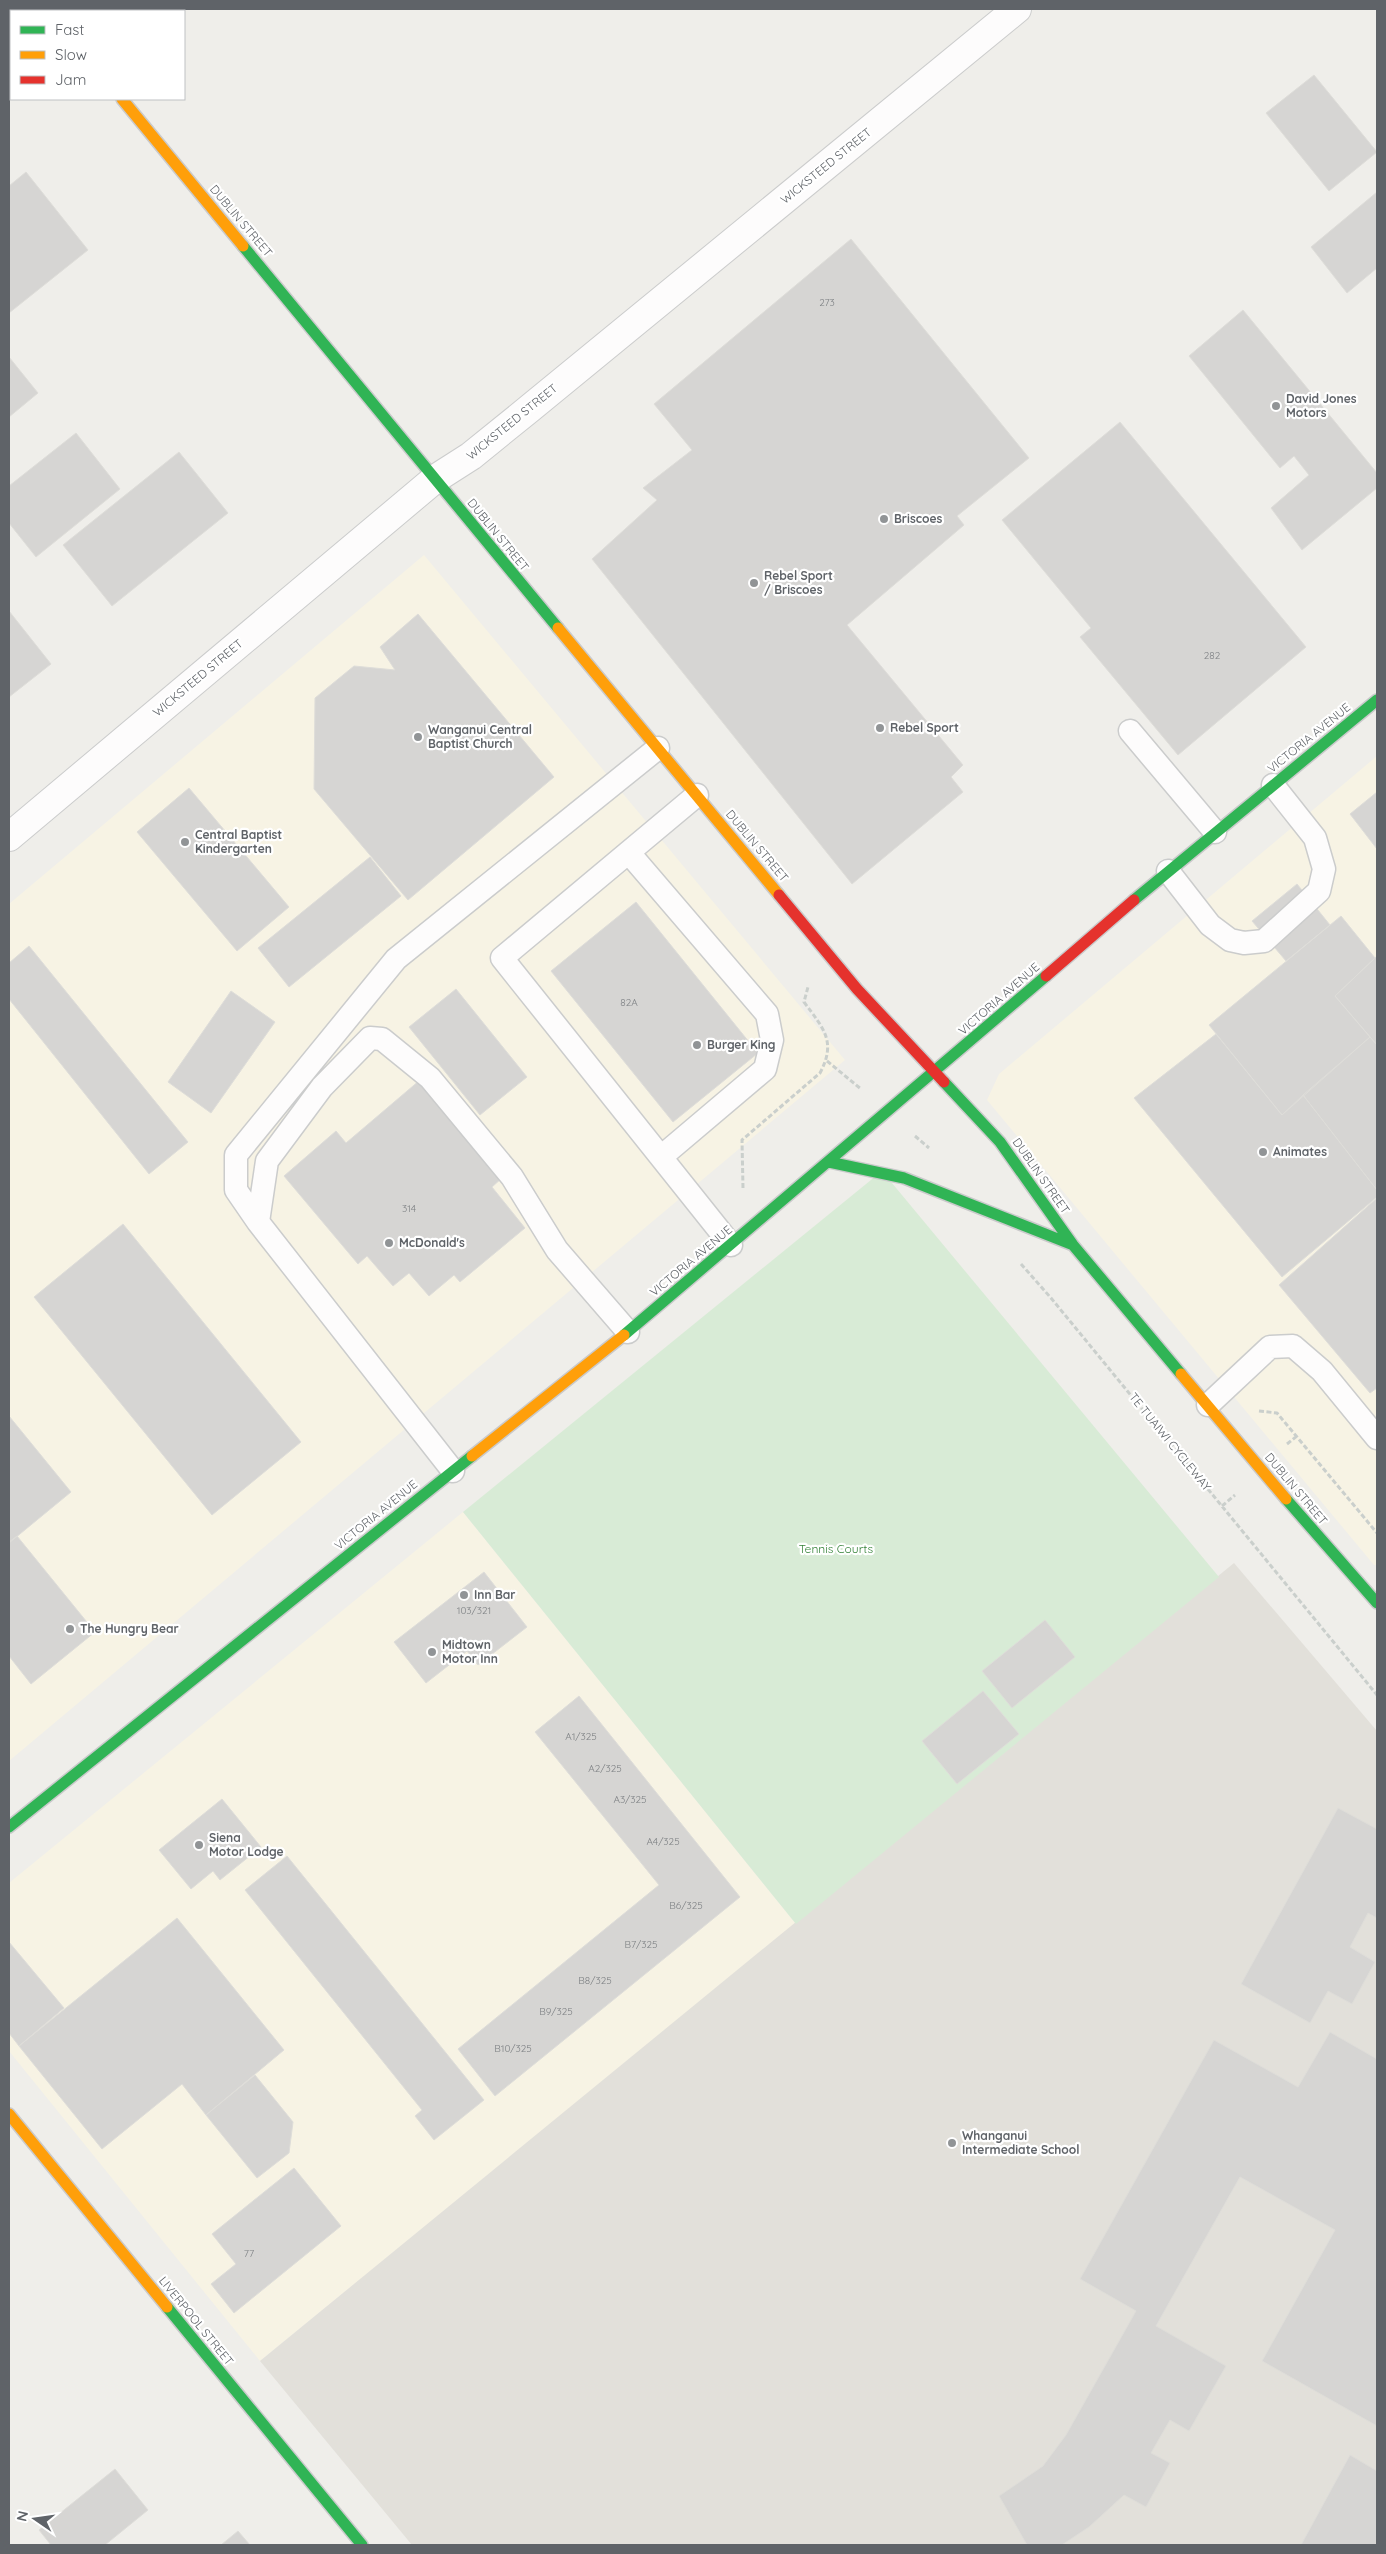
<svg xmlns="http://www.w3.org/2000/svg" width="1386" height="2554" font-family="Quicksand,sans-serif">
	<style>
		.commercial { fill: #f7f3e4 }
		.education { fill: #e2e0da }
		.green { fill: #d8ebd6 }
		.building { fill: #d6d5d3; stroke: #deddd9 }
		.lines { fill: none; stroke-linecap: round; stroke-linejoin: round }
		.lane-casing { stroke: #cbcccc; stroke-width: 25 }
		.street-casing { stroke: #cbcccc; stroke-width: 30 }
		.fast-casing { stroke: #cacacb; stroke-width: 14 }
		.slow-casing { stroke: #cacacb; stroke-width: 14 }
		.jam-casing { stroke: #cacacb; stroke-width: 14 }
		.path { stroke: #cacfcc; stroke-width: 3; stroke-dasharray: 5 2.5; stroke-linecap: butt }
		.lane { stroke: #fdfcfc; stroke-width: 22 }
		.street { stroke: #fdfcfc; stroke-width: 28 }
		.fast { stroke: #30b455; stroke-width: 11 }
		.slow { stroke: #ff9f0a; stroke-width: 11 }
		.jam { stroke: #e5322d; stroke-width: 11 }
		.poi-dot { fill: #919496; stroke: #fff; stroke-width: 2 }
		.labels { text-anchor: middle; stroke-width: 4.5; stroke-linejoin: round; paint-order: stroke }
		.number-label { font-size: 10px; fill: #7e8184 }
		.street-label { font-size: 12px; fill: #5f6368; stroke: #fff }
		.poi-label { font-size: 12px; font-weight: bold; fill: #5f6368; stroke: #fff; text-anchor: start }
		.park-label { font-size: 12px; fill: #348238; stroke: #fff }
	</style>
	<rect width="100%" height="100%" fill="#efeeea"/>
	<path class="commercial" d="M 424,555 L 845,1060 L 9,1761 L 9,904 Z
		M 1377,756 L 1377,1565 L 1374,1565 L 987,1100 L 999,1074 Z
		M 463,1512 L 796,1924 L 260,2361 L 9,2051 L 9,1883 Z"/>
	<path class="education" d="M 1234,1563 L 1377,1731 L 1377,2545 L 412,2545 L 260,2361 Z"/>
	<path class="green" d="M 882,1171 L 1219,1577 L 796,1924 L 463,1512 Z"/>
	<path class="building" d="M 1314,75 L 1377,152 L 1329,191 L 1266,113 Z
		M 26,172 L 88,250 L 9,313 L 9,186 Z
		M 1377,192 L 1377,268 L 1347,293 L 1311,247 Z
		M 851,239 L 1029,458 L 957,516 L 964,525 L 847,625 L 963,765 L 951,777 L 963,792 L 852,884 L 592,559 L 657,500 L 643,488 L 692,450 L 654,404 Z
		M 1243,310 L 1377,473 L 1377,488 L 1302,550 L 1271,508 L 1309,475 L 1294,456 L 1280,468 L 1189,356 Z
		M 9,357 L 38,393 L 9,417 Z
		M 1120,422 L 1306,647 L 1178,755 L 1080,637 L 1091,628 L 1002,520 Z
		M 76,433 L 120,489 L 36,557 L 9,523 L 9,486 Z
		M 179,452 L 228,513 L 112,606 L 63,545 Z
		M 9,611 L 51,664 L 9,697 Z
		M 418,614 L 554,777 L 408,900 L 314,789 L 315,698 L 354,666 L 395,670 L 380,647 Z
		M 189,788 L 289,907 L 237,951 L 137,832 Z
		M 1377,792 L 1377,849 L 1350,814 Z
		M 370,857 L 401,896 L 289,987 L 258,948 Z
		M 1297,884 L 1330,925 L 1286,961 L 1252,921 Z
		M 636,902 L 758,1053 L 673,1122 L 551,971 Z
		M 1341,916 L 1375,958 L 1335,996 L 1370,1037 L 1282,1115 L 1209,1025 Z
		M 29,946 L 188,1142 L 149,1174 L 9,999 L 9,963 Z
		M 1377,956 L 1377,1045 L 1335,996 Z
		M 456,989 L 527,1077 L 480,1115 L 409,1027 Z
		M 231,991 L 275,1022 L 211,1113 L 168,1082 Z
		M 1216,1034 L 1282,1115 L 1303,1095 L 1377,1190 L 1377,1197 L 1282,1277 L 1134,1098 Z
		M 1370,1037 L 1377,1045 L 1377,1190 L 1303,1095 Z
		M 420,1080 L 502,1178 L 492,1187 L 525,1228 L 460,1282 L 454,1275 L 429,1296 L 409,1273 L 393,1286 L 367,1256 L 358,1264 L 284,1176 L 336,1131 L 346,1143 Z
		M 1377,1198 L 1377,1388 L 1370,1393 L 1279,1285 Z
		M 123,1224 L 301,1442 L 212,1515 L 34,1297 Z
		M 9,1416 L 71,1492 L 9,1543 Z
		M 17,1536 L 95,1632 L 31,1684 L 9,1656 L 9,1542 Z
		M 484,1572 L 527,1627 L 478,1665 L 467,1651 L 426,1683 L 394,1642 Z
		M 1045,1620 L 1075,1657 L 1012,1708 L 982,1671 Z
		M 983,1691 L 1019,1734 L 957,1784 L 922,1741 Z
		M 579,1696 L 740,1897 L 495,2096 L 458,2049 L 659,1885 L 535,1732 Z
		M 222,1799 L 261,1847 L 220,1880 L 213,1871 L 191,1889 L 159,1850 Z
		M 1338,1808 L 1377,1829 L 1377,1918 L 1368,1913 L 1350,1947 L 1375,1962 L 1352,2004 L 1328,1991 L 1310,2023 L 1241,1984 Z
		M 287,1856 L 484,2100 L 434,2140 L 415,2116 L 422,2110 L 245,1890 Z
		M 177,1918 L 284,2050 L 206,2115 L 182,2084 L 102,2149 L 19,2046 Z
		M 9,1942 L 64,2008 L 19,2046 L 9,2033 Z
		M 1330,2032 L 1377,2059 L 1377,2426 L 1262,2361 L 1335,2230 L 1240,2177 L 1156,2326 L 1226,2366 L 1189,2431 L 1170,2420 L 1151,2453 L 1170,2463 L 1146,2507 L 1124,2495 L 1089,2527 L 1062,2545 L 1027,2545 L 999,2496 L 1043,2466 L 1066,2435 L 1136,2311 L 1080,2279 L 1214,2040 L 1298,2087 Z
		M 255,2075 L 293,2122 L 289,2153 L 257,2178 L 206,2115 Z
		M 294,2168 L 341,2226 L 234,2313 L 211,2284 L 236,2264 L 212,2234 Z
		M 1350,2455 L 1377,2471 L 1377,2545 L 1301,2545 Z
		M 115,2469 L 148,2510 L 105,2545 L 51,2545 L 39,2530 Z
		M 238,2531 L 250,2545 L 221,2545 Z"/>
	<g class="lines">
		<g class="lane-casing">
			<path id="lane" d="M 1130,731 L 1215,832
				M 697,795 L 502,958 L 731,1245
				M 629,853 L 767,1014 L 772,1040 L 765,1069 L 661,1157
				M 1168,871 L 1210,925 L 1230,940 L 1244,943 L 1264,941 L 1319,891 L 1324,869 L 1315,838 L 1273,785
				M 258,1222 L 267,1161 L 322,1087 L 370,1038 L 382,1039 L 430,1078 L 512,1177 L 557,1250 L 628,1332
				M 1208,1405 L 1270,1347 L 1293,1346 L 1322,1371 L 1377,1438
				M 453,1471 L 258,1222 L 236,1190 L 236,1155 L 396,959 L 658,748"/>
		</g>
		<g class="street-casing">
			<path id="street" d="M 9,837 L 435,479 L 471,456 L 529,409 L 1017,9"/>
		</g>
		<g class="fast-casing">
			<path id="fast" d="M 243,246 L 558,628
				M 1134,900 L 1377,700
				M 944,1082 L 1000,1142 L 1073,1245 L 1181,1374
				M 829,1162 L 904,1178 L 1073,1245
				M 624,1335 L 1046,976
				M 1286,1499 L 1377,1603
				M 9,1827 L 472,1456
				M 167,2307 L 362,2545"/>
		</g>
		<g class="slow-casing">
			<path id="slow" d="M 122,99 L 243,246
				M 558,628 L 779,895
				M 1181,1374 L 1286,1499
				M 472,1456 L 624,1335
				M 9,2114 L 167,2307"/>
		</g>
		<g class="jam-casing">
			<path id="jam" d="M 48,9 L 50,11
				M 779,895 L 857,989 L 944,1082
				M 1046,976 L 1134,900"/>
		</g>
		<path class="path" d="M 827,1061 L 861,1089
			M 915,1136 L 929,1148
			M 743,1188 L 742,1140 L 820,1073 C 837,1041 823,1028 804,1002 L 808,987
			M 1021,1264 L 1051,1298 L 1377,1695
			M 1259,1411 L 1277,1413 L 1377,1533
			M 1287,1444 L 1297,1436
			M 1222,1506 L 1235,1495"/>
		<use href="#lane" class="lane"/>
		<use href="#street" class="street"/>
		<use href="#fast" class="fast"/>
		<use href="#slow" class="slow"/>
		<use href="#jam" class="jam"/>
	</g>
	<g class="poi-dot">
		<circle cx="1276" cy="406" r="5"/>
		<circle cx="884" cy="519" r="5"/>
		<circle cx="754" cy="583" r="5"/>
		<circle cx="880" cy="728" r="5"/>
		<circle cx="418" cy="737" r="5"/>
		<circle cx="185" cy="842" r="5"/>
		<circle cx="697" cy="1045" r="5"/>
		<circle cx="1263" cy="1152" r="5"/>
		<circle cx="389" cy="1243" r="5"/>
		<circle cx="464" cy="1595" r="5"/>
		<circle cx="70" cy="1629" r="5"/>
		<circle cx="432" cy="1652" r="5"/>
		<circle cx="199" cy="1845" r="5"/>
		<circle cx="952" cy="2143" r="5"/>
	</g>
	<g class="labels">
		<g class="number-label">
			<text x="827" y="306">273</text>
			<text x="1212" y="659">282</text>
			<text x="629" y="1006">82A</text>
			<text x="409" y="1212">314</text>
			<text x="474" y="1614">103/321</text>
			<text x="581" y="1740">A1/325</text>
			<text x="605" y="1772">A2/325</text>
			<text x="630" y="1803">A3/325</text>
			<text x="663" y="1845">A4/325</text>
			<text x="686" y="1909">B6/325</text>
			<text x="641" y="1948">B7/325</text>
			<text x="595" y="1984">B8/325</text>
			<text x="556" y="2015">B9/325</text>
			<text x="513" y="2052">B10/325</text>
			<text x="249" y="2257">77</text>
		</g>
		<g class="street-label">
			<text transform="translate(826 166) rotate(-39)" y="4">WICKSTEED STREET</text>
			<text transform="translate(241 221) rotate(50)" y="4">DUBLIN STREET</text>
			<text transform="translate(512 422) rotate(-39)" y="4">WICKSTEED STREET</text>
			<text transform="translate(498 535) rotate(51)" y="4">DUBLIN STREET</text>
			<text transform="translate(198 678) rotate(-40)" y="4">WICKSTEED STREET</text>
			<text transform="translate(1309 738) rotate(-39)" y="4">VICTORIA AVENUE</text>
			<text transform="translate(757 846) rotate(50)" y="4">DUBLIN STREET</text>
			<text transform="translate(999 999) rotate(-41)" y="4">VICTORIA AVENUE</text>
			<text transform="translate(1041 1176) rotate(55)" y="4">DUBLIN STREET</text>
			<text transform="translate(691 1261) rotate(-40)" y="4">VICTORIA AVENUE</text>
			<text transform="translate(1170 1442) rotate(51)" y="4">TE TUAIWI CYCLEWAY</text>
			<text transform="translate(1296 1489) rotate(50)" y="4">DUBLIN STREET</text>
			<text transform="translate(376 1515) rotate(-39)" y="4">VICTORIA AVENUE</text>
			<text transform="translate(196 2321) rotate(51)" y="4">LIVERPOOL STREET</text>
		</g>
		<g class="poi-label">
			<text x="1286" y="403">David Jones<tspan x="1286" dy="14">Motors</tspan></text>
			<text x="894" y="523">Briscoes</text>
			<text x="764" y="580">Rebel Sport<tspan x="764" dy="14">/ Briscoes</tspan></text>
			<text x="890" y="732">Rebel Sport</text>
			<text x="428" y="734">Wanganui Central<tspan x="428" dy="14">Baptist Church</tspan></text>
			<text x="195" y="839">Central Baptist<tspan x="195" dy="14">Kindergarten</tspan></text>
			<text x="707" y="1049">Burger King</text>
			<text x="1273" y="1156">Animates</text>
			<text x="399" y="1247">McDonald's</text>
			<text x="474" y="1599">Inn Bar</text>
			<text x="80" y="1633">The Hungry Bear</text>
			<text x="442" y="1649">Midtown<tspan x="442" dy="14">Motor Inn</tspan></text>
			<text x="209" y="1842">Siena<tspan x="209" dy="14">Motor Lodge</tspan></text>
			<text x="962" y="2140">Whanganui<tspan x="962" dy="14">Intermediate School</tspan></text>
		</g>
		<g class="park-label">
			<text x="836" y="1553">Tennis Courts</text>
		</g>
	</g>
	<rect width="1386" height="2554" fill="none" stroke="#5f6368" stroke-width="20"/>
	<rect x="10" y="10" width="175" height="90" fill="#ffffff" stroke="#bfc1c3"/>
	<rect x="20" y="26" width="25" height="8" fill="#30b455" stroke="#bfc1c3"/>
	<text x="55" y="35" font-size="15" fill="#5f6368">Fast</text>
	<rect x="20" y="51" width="25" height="8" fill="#ff9f0a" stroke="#bfc1c3"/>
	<text x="55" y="60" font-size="15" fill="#5f6368">Slow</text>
	<rect x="20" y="76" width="25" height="8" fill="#e5322d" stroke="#bfc1c3"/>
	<text x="55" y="85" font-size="15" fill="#5f6368">Jam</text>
	<g transform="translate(35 2519) rotate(283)" stroke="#ffffff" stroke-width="4" paint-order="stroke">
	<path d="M0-4L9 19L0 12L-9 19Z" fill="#5f6368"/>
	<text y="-8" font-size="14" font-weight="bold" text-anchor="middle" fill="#5f6368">N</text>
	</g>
</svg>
